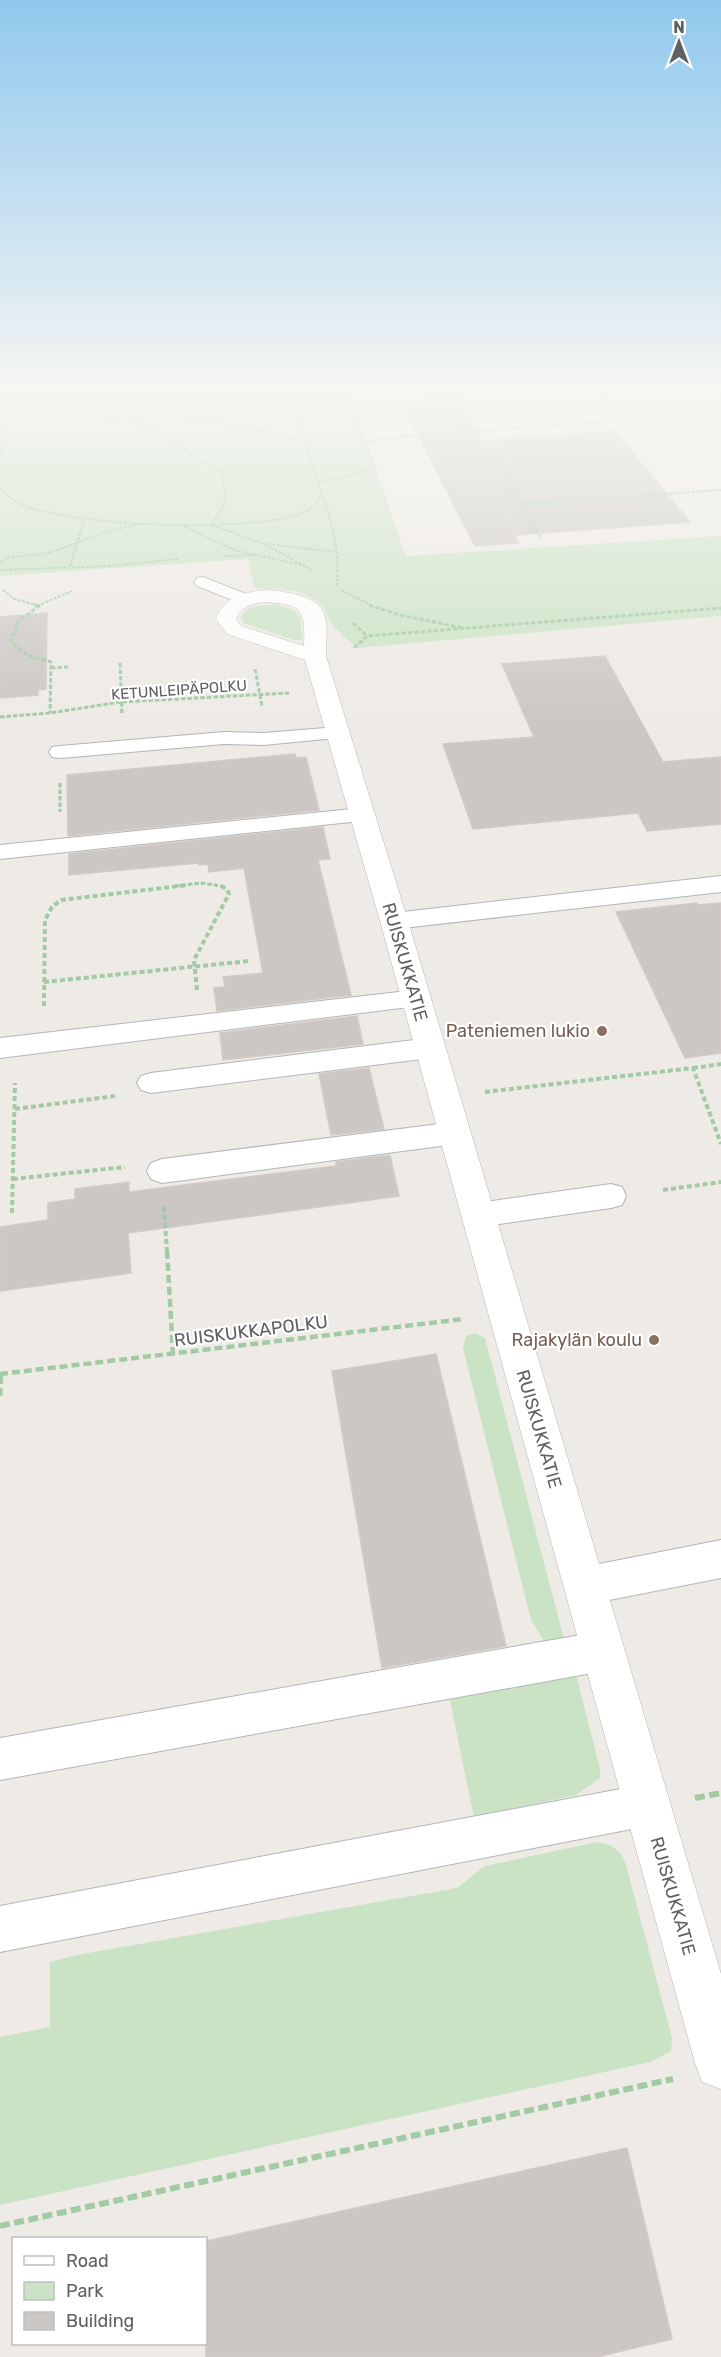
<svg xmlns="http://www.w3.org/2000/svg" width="721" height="2357" font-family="Rubik,sans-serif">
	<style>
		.green { fill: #cae3c4 }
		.building { fill: #cbc7c4; stroke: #d2cac4; stroke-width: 1.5 }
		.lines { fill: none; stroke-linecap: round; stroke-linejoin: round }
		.lane-casing { stroke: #b2b6b8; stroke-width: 2 }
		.street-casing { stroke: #b2b6b8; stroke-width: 1 }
		.path-far4 { stroke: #a2caa4; stroke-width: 2; stroke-dasharray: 3 1.5; stroke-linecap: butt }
		.path-far3 { stroke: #a2caa4; stroke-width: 3; stroke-dasharray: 4.5 2; stroke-linecap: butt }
		.path-far2 { stroke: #a2caa4; stroke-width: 4; stroke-dasharray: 5 3; stroke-linecap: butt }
		.path-far1 { stroke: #a2caa4; stroke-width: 4.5; stroke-dasharray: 8 4; stroke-linecap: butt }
		.path { stroke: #a2caa4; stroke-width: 6; stroke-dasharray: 10 4.5; stroke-linecap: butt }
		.lane { fill: #fff; fill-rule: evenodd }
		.street { fill: #fff; fill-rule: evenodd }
		.education-dot { fill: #8d6e63; stroke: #fff; stroke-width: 2 }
		.labels { text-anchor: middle; stroke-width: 4.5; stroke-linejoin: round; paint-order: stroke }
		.far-street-label { font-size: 15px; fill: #5d6164; stroke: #fff }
		.street-label { font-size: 18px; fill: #5d6164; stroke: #fff }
		.education-label { font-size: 18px; fill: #785e54; stroke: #fff; text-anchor: end }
	</style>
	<rect width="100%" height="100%" fill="#eeeae5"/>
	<path class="green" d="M 0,391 L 349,391 L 406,556 L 721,536 L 721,616 L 357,648 C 348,640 337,631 330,622 C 326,617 327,611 322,606 C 305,588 277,589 255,589 L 248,559 L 0,576 Z
		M 277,604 L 293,610 L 301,617 L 302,640 L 294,640 L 243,623 L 241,616 L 249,607 Z
		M 475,1333 L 485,1338 L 564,1639 L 546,1644 L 531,1620 L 463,1348 L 466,1336 Z
		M 576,1674 L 600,1769 L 600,1778 L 576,1795 L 474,1817 L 449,1696 Z
		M 598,1842 C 614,1845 620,1850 626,1865 L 672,2038 L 671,2051 L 650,2062 L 0,2205 L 0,2037 L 50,2027 L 50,1962 L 77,1955 L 457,1888 L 485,1866 Z"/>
	<path class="building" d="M 443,399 L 458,399 L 483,441 L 615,431 L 690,522 L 515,535 L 519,543 L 475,546 L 401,401 Z
		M 47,613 L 46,689 L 38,690 L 38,695 L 0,698 L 0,617 Z
		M 605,656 L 663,762 L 721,757 L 721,824 L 647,831 L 638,813 L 473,829 L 443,744 L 534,737 L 502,664 Z
		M 295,754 L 296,758 L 306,757 L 319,810 L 68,836 L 67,775 Z
		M 323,827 L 330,859 L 318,860 L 351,995 L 217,1011 L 214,988 L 225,987 L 223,977 L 263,973 L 244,868 L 209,872 L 208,864 L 199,865 L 198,863 L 69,875 L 69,854 Z
		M 697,903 L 698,905 L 721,903 L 721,1053 L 685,1058 L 616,912 Z
		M 357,1016 L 363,1044 L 223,1060 L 220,1033 Z
		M 369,1068 L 384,1129 L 331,1135 L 319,1074 Z
		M 390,1155 L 399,1196 L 128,1233 L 131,1273 L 0,1291 L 0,1227 L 48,1220 L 48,1203 L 75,1199 L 75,1189 L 129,1182 L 129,1192 L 336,1166 L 336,1162 Z
		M 436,1354 L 506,1646 L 382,1668 L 332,1371 Z
		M 627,2148 L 672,2339 L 597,2357 L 206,2357 L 206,2241 Z"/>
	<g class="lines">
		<g class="lane-casing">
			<path id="lane" d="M 203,577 L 251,596 L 254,600 L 251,604 L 245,605 L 197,586 L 194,582 L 197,578 Z
				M 338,727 L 345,729 L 348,733 L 345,737 L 264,745 L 224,744 L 60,758 L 52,757 L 49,752 L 52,747 L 60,746 L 224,732 L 264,733 Z
				M 362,808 L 370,810 L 373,815 L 370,820 L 0,859 L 0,845 Z
				M 721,876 L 721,892 L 394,929 L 385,927 L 382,921 L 385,915 L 394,913 Z
				M 416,990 L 425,993 L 429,999 L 425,1005 L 0,1058 L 0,1038 Z
				M 430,1038 L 440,1041 L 444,1048 L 440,1055 L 430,1058 L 151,1093 L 141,1090 L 137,1083 L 141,1076 L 151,1073 Z
				M 455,1122 L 465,1125 L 470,1133 L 465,1141 L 455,1144 L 162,1183 L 151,1179 L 147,1171 L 151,1163 L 162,1159 Z
				M 611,1184 L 622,1187 L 626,1196 L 622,1205 L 611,1208 L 478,1227 L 467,1224 L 463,1215 L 467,1206 L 478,1203 Z
				M 721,1540 L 721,1578 L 584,1605 L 570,1600 L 565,1586 L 570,1572 L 584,1567 Z
				M 603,1631 L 617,1637 L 623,1651 L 617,1665 L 603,1671 L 0,1780 L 0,1738 Z
				M 647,1784 L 662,1790 L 668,1805 L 662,1820 L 647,1826 L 0,1952 L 0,1906 Z"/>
		</g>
		<g class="street-casing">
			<path id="street" d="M 267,590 C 285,592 320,595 325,617 C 328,629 326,644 326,656 L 408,921 L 721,1974 L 721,2089 L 702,2082 L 695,2063 L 380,921 L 305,660 L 227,634 L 216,619 C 225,596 244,592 267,590 ZM 267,602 C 305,605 305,611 304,646 L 241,626 L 236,619 C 242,605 253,603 267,602 Z"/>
		</g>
		<path class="path-far4" d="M 457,391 L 482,430
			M 599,391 L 622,421
			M 0,411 L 129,418 L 272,405 L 341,391 L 364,442
			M 173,416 L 256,429 L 305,441
			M 129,418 L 184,447 L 195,460 L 222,471 L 226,501 L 212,525 L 264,544 L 312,570
			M 0,431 L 3,446 L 0,459
			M 505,476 L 540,537
			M 318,483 L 376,469 L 364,442 L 406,436 L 721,414
			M 0,489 C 6,493 12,499 18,503 C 67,527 253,533 303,513 C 312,509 317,502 322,494 L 295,409 L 284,391
			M 322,495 C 333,525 340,554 337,586
			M 521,504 L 721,490
			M 184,526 L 234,550 L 301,565
			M 268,544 L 337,552
			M 225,556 L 258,555
			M 0,563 L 7,558 L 49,553 L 109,531 L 140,524
			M 70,566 L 85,518
			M 0,570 L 111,566 L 179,559
			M 3,590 L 14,599 L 37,605
			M 341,590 L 373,606
			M 37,606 L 72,591"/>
		<path class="path-far3" d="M 34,605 L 37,605
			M 40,605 L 19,621 L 11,642 L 27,655 L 51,662 L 50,713
			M 369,605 L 400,615 L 463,628
			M 353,623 L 367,636
			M 354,648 L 367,636 L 721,608
			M 120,663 L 122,715
			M 51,668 L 68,667
			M 255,669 L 262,706
			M 0,717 L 50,713 L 121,702 L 289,693
			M 60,783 L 60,812
			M 175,886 L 201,883 L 222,886"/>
		<path class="path-far2" d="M 44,982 L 249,961
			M 197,990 L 194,960 L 229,894 L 227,889 L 219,885
			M 44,1006 L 45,920 L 52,907 L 61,900 L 188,885
			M 693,1068 L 721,1064
			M 485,1092 L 693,1068 L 721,1144
			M 15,1109 L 115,1096
			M 13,1179 L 125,1167
			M 663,1190 L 721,1182
			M 164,1207 L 167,1252
			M 12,1213 L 15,1083"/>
		<path class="path-far1" d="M 167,1251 L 173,1354
			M 0,1374 L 464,1319
			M 0,1396 L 1,1374"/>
		<path class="path" d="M 695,1798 L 721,1793
			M 0,2226 L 673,2079"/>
		<use href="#lane" class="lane"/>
		<use href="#street" class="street"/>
	</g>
	<linearGradient id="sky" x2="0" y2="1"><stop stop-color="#90c8ee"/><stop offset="0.54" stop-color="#f7f6f3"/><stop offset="1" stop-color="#f7f6f3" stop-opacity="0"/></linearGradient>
	<rect width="721" height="721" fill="url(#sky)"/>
	<g class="education-dot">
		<circle cx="602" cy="1031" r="6"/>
		<circle cx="654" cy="1340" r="6"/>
	</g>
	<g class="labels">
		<g class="far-street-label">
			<text transform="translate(179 690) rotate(-4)" y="5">KETUNLEIPÄPOLKU</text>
		</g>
		<g class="street-label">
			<text transform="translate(405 962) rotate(74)" y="6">RUISKUKKATIE</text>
			<text transform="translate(251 1331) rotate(-7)" y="6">RUISKUKKAPOLKU</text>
			<text transform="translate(539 1429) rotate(74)" y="6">RUISKUKKATIE</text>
			<text transform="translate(673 1896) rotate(74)" y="6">RUISKUKKATIE</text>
		</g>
		<g class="education-label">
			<text x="590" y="1037">Pateniemen lukio</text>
			<text x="642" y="1346">Rajakylän koulu</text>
		</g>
	</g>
	<rect x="12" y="2237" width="195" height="108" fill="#ffffff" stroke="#bec0c1" stroke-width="1.5"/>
	<rect x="24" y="2256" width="30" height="9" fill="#ffffff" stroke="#bec0c1" stroke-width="1.5"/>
	<text x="66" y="2267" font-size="18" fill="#5d6164">Road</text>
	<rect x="24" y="2282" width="30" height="18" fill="#cae3c4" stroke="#bec0c1" stroke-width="1.5"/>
	<text x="66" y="2297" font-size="18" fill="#5d6164">Park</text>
	<rect x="24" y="2312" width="30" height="18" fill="#cbc7c4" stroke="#bec0c1" stroke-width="1.5"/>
	<text x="66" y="2327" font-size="18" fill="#5d6164">Building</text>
	<g transform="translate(679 42)" stroke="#ffffff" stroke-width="4.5" paint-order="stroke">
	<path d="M0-4.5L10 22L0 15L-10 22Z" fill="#5d6164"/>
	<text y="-9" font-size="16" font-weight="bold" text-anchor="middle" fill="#5d6164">N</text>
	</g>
</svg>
